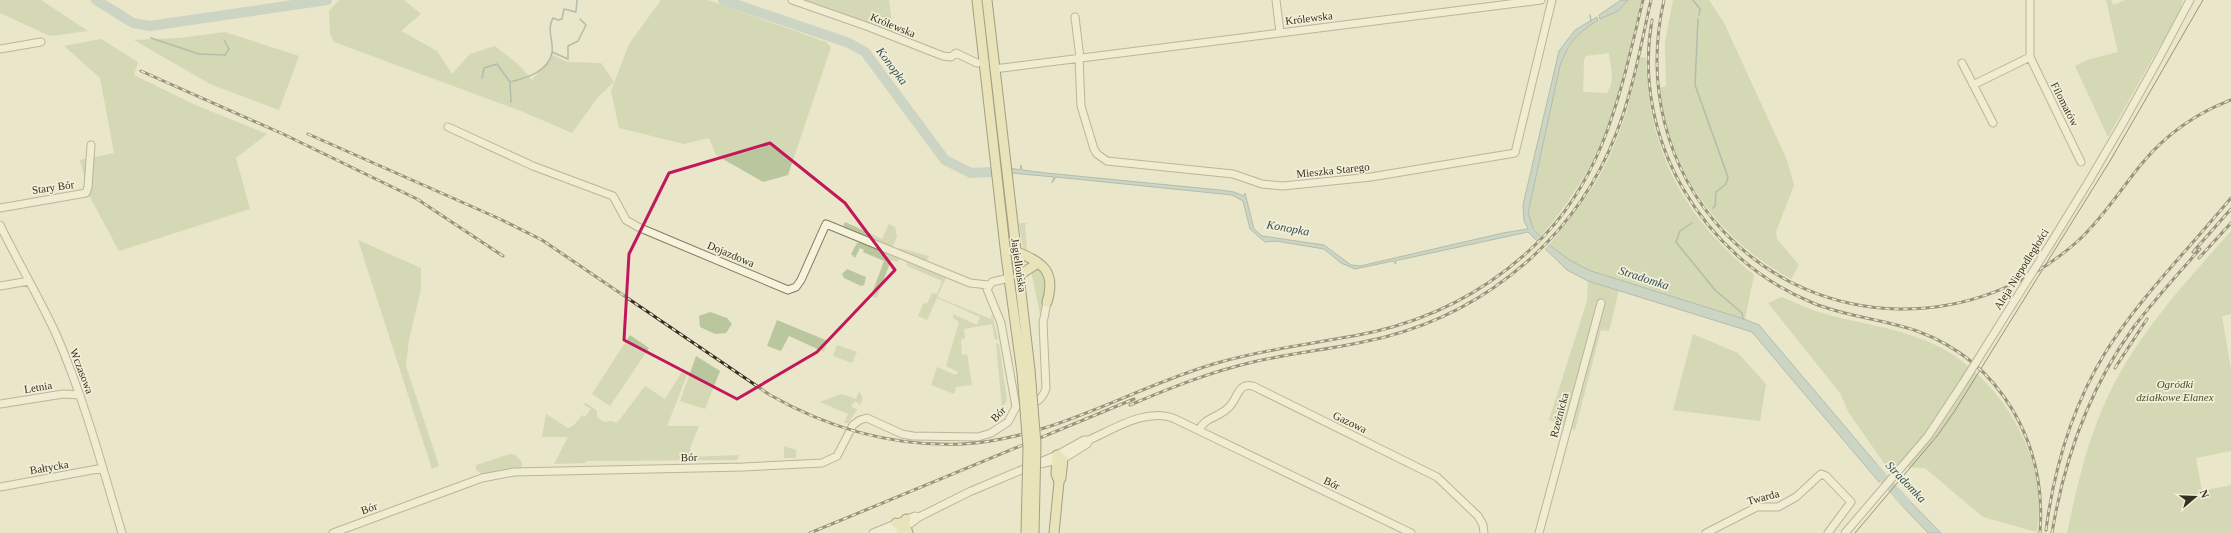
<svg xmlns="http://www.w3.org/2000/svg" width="2231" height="533" font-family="Georgia,serif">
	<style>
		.green { fill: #bac79e; fill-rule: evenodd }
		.water { fill: #a9bebc; stroke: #718c8b }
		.pier { fill: #eae6c9 }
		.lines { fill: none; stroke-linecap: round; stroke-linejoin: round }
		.stream { stroke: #718c8b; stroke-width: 1.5 }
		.river { stroke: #a9bebc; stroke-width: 10 }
		.minor-casing { stroke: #847a60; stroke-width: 9 }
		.major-casing { stroke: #524833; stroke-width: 11 }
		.minor { stroke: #f5f3db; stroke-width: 7 }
		.major { stroke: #e8e0a6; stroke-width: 9 }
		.tram { stroke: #363022; stroke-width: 1 }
		.rail-casing { stroke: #363022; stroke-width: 3 }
		.rail { stroke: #f2efd8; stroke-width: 1.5; stroke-dasharray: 4.5; stroke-linecap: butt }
		.minor-bridge-casing { stroke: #847a60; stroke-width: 9; stroke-linecap: butt }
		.major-bridge-casing { stroke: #524833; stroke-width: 11; stroke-linecap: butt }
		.minor-bridge { stroke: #f5f3db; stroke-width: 7 }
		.major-bridge { stroke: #e8e0a6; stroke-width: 9 }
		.marked { fill: none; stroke: #c2185b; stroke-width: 3; stroke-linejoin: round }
		.labels { text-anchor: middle; stroke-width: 3.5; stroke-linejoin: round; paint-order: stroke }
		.street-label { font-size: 11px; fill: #363022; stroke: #f2efd8 }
		.park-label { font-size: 11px; font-style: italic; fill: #3f502a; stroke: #f2efd8 }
		.water-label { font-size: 12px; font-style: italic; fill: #335054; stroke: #f2efd8 }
	</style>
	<rect width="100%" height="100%" fill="#eae6c9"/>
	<path class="green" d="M 0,0 L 41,0 L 88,31 L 50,36 L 0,13 Z
		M 339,0 L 404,0 L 421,14 L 401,31 L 437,51 L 452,74 L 470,54 L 495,46 L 519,65 L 532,80 L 553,55 L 567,62 L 601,63 L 614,82 L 598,97 L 572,133 L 521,111 L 334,42 L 330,34 L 329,11 Z
		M 661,0 L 708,0 L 826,42 L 831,47 L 788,175 L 763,182 L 716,155 L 709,138 L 684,144 L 619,128 L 611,91 L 629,44 Z
		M 802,0 L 889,0 L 893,32 Z
		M 980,0 L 984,0 L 1001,159 L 998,160 Z
		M 1628,0 L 1641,0 C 1630,44 1623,91 1605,133 C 1590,171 1567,206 1540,237 L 1530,222 L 1528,213 L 1560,66 C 1568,45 1577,32 1597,21 C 1608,14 1619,11 1628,0 ZM 1609,53 C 1611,67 1615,81 1607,93 L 1583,92 L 1584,60 L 1586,56 Z
		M 1673,0 L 1709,0 L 1724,23 L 1787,160 L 1794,185 L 1776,232 L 1777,239 L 1799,265 L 1791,279 C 1719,240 1668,170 1659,88 L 1666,86 L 1665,42 Z
		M 2106,0 L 2111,0 L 2113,5 L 2125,0 L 2183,0 L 2179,14 L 2163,44 L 2162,42 L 2108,137 L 2075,66 L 2087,60 L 2118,52 Z
		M 225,32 L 299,56 L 279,110 L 210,84 L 134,40 L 179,38 Z
		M 101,39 L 138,62 L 134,75 L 193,104 L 267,134 L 236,158 L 250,209 L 119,251 L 90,197 L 80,160 L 114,153 L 100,78 L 64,46 Z
		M 1640,57 L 1646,58 C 1648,151 1683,216 1754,275 L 1745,319 L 1591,271 L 1571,261 L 1549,245 C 1565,225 1581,205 1595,184 C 1618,146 1631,101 1640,57 Z
		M 1001,186 L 1004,186 L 1013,258 L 1009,258 Z
		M 845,222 L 882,239 L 889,224 L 895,227 L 897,237 L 892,247 L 843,226 Z
		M 1021,223 L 1027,223 L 1025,226 L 1027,250 L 1023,248 L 1019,224 Z
		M 2231,231 L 2231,314 L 2222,316 L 2231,369 L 2231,451 L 2196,458 L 2202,491 L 2231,485 L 2231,533 L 2067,533 C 2077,486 2088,437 2109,394 C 2139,332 2186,282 2231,231 Z
		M 358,240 L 421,268 L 421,289 L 409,339 L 406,366 L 439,466 L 432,469 Z
		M 862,242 L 900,259 L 897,262 L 891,260 L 877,298 L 871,296 L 884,261 L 863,252 L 864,250 L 860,248 L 855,258 L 851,254 L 857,243 Z
		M 899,248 L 929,256 L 926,262 L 901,251 Z
		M 907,262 L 946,278 L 937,297 L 991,319 L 992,314 L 998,339 L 995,340 L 992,324 L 964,329 L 965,338 L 961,340 L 962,355 L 967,354 L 972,385 L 956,387 L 954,394 L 931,385 L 937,367 L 956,375 L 958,372 L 946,366 L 959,322 L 953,318 L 953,314 L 977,325 L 980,317 L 937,298 L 927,320 L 918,316 L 924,302 L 925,304 L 928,302 L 932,293 L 937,294 L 942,281 L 907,266 Z
		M 1034,268 C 1055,271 1044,302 1040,314 L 1031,271 Z
		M 847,269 L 866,277 L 864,285 L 861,286 L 844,278 L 842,274 Z
		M 1588,281 L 1619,290 L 1609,331 L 1601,330 L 1575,430 L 1549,420 L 1587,301 Z
		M 1782,297 C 1793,302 1805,307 1816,311 C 1852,323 1892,326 1927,341 C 1986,366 2029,426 2039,490 C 2041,503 2038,519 2037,532 L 1983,517 L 1925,468 L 1886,466 L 1849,413 L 1840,393 L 1768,303 Z
		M 710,312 L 727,318 L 732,324 L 726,333 L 715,334 L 700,327 L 699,316 Z
		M 777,320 L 828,341 L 824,352 L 789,336 L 781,351 L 767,346 Z
		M 1693,334 L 1738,353 L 1766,384 L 1760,421 L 1673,410 Z
		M 630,335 L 649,348 L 610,406 L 592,394 Z
		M 996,343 L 999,344 L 1007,400 L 999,414 L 1002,407 Z
		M 837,345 L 857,352 L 852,363 L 833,356 Z
		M 696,356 L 720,371 L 705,409 L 680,401 Z
		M 682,372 L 687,375 L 667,426 L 699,426 L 690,448 L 691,457 L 739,455 L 737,460 L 586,461 L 586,463 L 554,464 L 568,437 L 542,437 L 546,414 L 568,428 L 574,425 L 582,415 L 585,417 L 591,409 L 583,404 L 586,403 L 597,411 L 597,417 L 604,422 L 611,421 L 617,423 L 645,386 L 665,399 Z
		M 859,391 L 863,398 L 860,405 L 855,401 L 851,406 L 857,410 L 848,423 L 844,423 L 848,414 L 820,402 L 841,394 L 856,399 Z
		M 784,446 L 796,450 L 796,458 L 784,458 Z
		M 510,454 L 515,455 L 522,462 L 522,467 L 482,474 L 476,470 L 476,465 Z"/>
	<path class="water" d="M 1621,0 L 1628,0 L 1618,11 L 1600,19 L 1599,15 Z
		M 1597,17 L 1598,20 C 1576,34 1569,42 1560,66 L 1528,213 L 1534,230 L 1549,245 L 1571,261 L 1591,271 L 1744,319 L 1759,325 L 1886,475 L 1879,482 L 1752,332 L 1588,281 L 1567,270 L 1528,232 L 1399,260 L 1395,261 L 1396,264 L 1393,261 L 1355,269 L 1341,263 L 1324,249 L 1276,241 L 1265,242 L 1250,229 L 1243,201 L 1232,195 L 1056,177 L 1052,183 L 1054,177 L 1011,173 L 1010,168 L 1020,170 L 1021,165 L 1022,170 L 1046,173 L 1220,190 L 1234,192 L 1244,196 L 1245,193 L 1254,229 L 1262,236 L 1324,245 L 1351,265 L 1360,266 L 1503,233 L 1528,229 L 1524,221 L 1523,205 L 1559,51 L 1575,30 Z
		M 1900,491 L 1941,533 L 1928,533 L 1894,497 Z"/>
	<path class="pier" d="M 1542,235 L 1550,243 L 1544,250 L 1535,243 Z"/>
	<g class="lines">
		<path class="stream" d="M 1693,0 L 1700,9 L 1699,15
			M 1590,15 L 1591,21
			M 1698,19 L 1695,85 L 1728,177 L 1726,184 L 1716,192 L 1715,206 L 1713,208
			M 151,38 L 199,54 L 225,55 L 229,49 L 224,40
			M 552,52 L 568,59 L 568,46 L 578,41 L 586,25 L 580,19
			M 482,78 L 484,68 L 497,64 L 510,82 C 526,78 548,72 552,53 C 554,41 546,30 553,18 L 558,20 L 562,19 L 564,9 L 576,12 L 577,0
			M 510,82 L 511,102
			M 1692,223 L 1680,231 L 1676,242 L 1715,290 L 1742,313 L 1743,319"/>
		<path class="river" d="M 96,0 L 133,23 L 150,26 L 327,0
			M 723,0 L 849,43 L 865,52 L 945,160 L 971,173 L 991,172
			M 1874,468 L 1906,503"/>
		<g class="minor-casing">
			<path id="minor" d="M 792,0 L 869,27 L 943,56 L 951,57 L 956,53 L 977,63 L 985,62
				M 1276,0 L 1280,32
				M 2030,0 L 2030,57 L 2081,162
				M 1075,17 L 1080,58
				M 0,49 L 41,42
				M 1079,58 L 1081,106 L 1094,149 L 1097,154 L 1107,161 L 1233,174 L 1262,184 L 1283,186 L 1371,177 L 1515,153 L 1552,0
				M 1962,63 L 1993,123
				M 994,69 L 1541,0
				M 1973,85 L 2030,57
				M 448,127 L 533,166 L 613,196 L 626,220 L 638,227 L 788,290 L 796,287 L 801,280 L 826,224 L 970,283 L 988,285
				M 0,208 L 86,193 L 88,187 L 91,145
				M 0,225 C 18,262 39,297 56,334 C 84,398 102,466 122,533
				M 2054,238 C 2103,160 2148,81 2190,0
				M 0,286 L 29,281
				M 0,404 L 63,394 L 80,395
				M 1028,405 C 1038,402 1043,398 1046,388 L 1043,323 L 1047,302
				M 1199,430 C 1205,417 1218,418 1228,408 C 1238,400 1237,382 1253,386 L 1437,477 L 1478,516 L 1483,525 L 1484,533
				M 1040,464 L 1063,459 L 1087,444 L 1089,440
				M 0,487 L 103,468
				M 333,533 L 482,478 L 514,472 L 743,467 L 822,463 L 837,456 L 853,425 L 860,420 L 867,418 L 902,434 L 913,436 L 978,437 L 991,433 L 1008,422 L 1016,407 L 1001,323 L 987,289 L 992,282 L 1009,278
				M 873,533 L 915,516 L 919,517
				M 883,533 L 906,527 L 919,517 L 969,492 L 1057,455 L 1084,440 L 1089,440 C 1114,429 1147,407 1175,419 L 1411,533
				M 1539,533 L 1601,303
				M 1706,533 L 1757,507 L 1778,507 L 1796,497 L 1821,474 L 1826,476 L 1851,502 L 1828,533
				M 1845,533 L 1928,436 L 1963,383"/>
		</g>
		<g class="major-casing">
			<path id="major" d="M 977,0 L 1006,256 L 1022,373
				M 987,0 L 1030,370
				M 1015,251 C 1041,262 1057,270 1047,302
				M 1018,276 L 1038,263
				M 896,523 L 906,527 L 908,533
				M 901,533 L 902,526 L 906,519
				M 1054,533 L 1059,482 L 1061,478 L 1063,459 L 1057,455 L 1056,474 L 1059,482"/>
		</g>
		<use href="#minor" class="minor"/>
		<use href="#major" class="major"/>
		<path class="tram" d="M 1855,533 L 1937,436 L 1954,412 L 2110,161 L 2203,0"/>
		<g class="rail-casing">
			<path id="rail" d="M 1664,0 C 1645,83 1665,168 1723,231 C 1820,334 1976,333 2079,240 C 2104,217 2122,187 2144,161 C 2168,133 2197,113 2231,100
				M 1652,20 C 1631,139 1703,258 1813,303 C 1847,317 1883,319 1917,331 C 2002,362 2047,445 2040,533
				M 141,71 L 283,134
				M 279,132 L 417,199 L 503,256
				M 308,134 L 500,219 L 542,240 L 770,395 C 830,429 894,447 963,444 C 1053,439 1133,387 1217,363 C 1268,348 1321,343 1373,332 C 1434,318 1489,289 1534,246 C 1605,179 1621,90 1643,0
				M 2193,252 L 2231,209
				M 2199,258 L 2231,223
				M 2115,368 L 2147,319
				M 1130,405 C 1170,388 1210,372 1253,362 C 1297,352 1342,348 1385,337 C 1490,310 1577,235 1616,134 C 1633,91 1641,44 1651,0
				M 2046,530 C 2054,469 2072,407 2105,353 C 2140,297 2189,249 2231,198
				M 810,533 L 1134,399
				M 2052,533 C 2064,460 2089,389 2133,328 C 2154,300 2177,275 2200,249"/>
		</g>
		<use href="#rail" class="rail"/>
		<g class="minor-bridge-casing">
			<path id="minor-bridge" d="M 1963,383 L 2054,238"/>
		</g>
		<g class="major-bridge-casing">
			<path id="major-bridge" d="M 1030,370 L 1036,444 L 1034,533
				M 1022,373 L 1028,447 L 1026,533"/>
		</g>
		<use href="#minor-bridge" class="minor-bridge"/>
		<use href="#major-bridge" class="major-bridge"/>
	</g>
	<path d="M0 0H2231V533H0ZM 770,143 L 845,203 L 895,270 L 817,352 L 737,399 L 624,340 L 629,254 L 669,173 Z" fill="#eae6c9" fill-opacity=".55" fill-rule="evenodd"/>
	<path class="marked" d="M 770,143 L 845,203 L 895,270 L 817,352 L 737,399 L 624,340 L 629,254 L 669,173 Z"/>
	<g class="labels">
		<g class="street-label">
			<text transform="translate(1309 18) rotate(-7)" y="4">Królewska</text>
			<text transform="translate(893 25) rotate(22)" y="4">Królewska</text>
			<text transform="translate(2065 104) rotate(63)" y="4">Filomatów</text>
			<text transform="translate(1333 170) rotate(-6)" y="4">Mieszka Starego</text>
			<text transform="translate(53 187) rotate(-8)" y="4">Stary Bór</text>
			<text transform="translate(731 254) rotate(23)" y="4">Dojazdowa</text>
			<text transform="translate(1019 265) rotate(82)" y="4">Jagiellońska</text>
			<text transform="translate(2021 269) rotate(-58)" y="4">Aleja Niepodległości</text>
			<text transform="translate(82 371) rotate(69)" y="4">Wczasowa</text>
			<text transform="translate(38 387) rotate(-9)" y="4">Letnia</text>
			<text transform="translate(998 414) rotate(-46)" y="4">Bór</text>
			<text transform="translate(1559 415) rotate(-75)" y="4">Rzeźnicka</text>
			<text transform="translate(1350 422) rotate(26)" y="4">Gazowa</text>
			<text transform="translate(689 457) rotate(-1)" y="4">Bór</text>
			<text transform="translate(49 467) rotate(-10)" y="4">Bałtycka</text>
			<text transform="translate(1332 483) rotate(26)" y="4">Bór</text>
			<text transform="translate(1763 497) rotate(-15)" y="4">Twarda</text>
			<text transform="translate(369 508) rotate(-20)" y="4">Bór</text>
		</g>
		<g class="park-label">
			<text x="2175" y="388">Ogródki<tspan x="2175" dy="13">działkowe Elanex</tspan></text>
		</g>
		<g class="water-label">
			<text transform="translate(892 66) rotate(53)" y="4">Konopka</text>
			<text transform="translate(1288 228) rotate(10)" y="4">Konopka</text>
			<text transform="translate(1644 278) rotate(18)" y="4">Stradomka</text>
			<text transform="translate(1906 482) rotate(46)" y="4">Stradomka</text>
		</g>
	</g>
	<g transform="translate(2195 497) rotate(71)" stroke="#f2efd8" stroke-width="3" paint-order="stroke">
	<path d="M0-3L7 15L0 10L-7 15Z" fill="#363022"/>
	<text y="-6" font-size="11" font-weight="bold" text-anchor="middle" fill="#363022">N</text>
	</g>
</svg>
